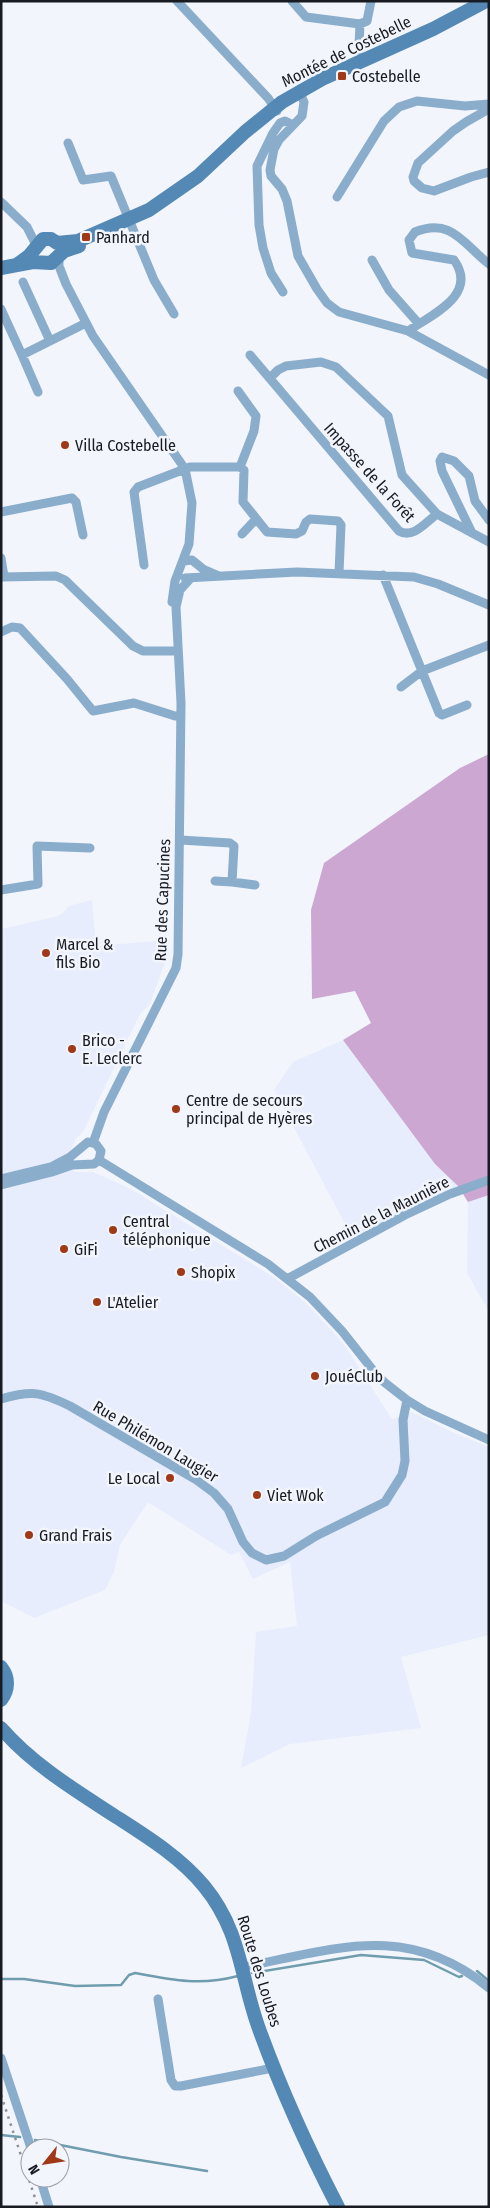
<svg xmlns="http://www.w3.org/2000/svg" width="490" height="2208" font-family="'Fira Sans Condensed',sans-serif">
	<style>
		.built { fill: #e7edfc }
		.forest { fill: #cba7d1 }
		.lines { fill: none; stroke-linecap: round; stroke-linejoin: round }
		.stream { stroke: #709dad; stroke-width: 2.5 }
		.street { stroke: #8aadcc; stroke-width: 9 }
		.secondary { stroke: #5489b6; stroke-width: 14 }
		.rail { stroke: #8f9198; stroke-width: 2.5; stroke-dasharray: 2.5 5; stroke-linecap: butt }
		.poi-dot { fill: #a03918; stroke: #f2f5fc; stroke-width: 2 }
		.labels { text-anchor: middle; stroke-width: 5; stroke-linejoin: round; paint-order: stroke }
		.street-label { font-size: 16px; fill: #191b22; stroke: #f2f5fc }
		.poi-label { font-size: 16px; fill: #191b22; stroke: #f2f5fc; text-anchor: start }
	</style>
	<rect width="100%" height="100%" fill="#f2f5fc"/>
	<path class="built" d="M 92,900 L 96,946 L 167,940 L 166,959 L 150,1004 L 140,1014 L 83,1132 L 76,1138 L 70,1152 L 74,1172 L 93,1172 L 131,1189 L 275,1278 L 307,1304 L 343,1343 L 392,1419 L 412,1412 L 454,1433 L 489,1447 L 489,1635 L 401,1657 L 421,1728 L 290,1744 L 241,1768 L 251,1713 L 256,1632 L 297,1626 L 290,1562 L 253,1579 L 239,1552 L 231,1555 L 148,1502 L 120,1545 L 114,1572 L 105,1590 L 34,1618 L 1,1601 L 1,929 L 58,916 L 63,913 L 69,906 Z
		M 343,1040 L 435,1164 L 458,1186 L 352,1237 L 274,1090 L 293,1062 Z
		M 489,1195 L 489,1312 L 467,1273 L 468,1202 Z"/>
	<path class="forest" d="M 489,754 L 489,1195 L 468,1202 L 458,1186 L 435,1164 L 343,1040 L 371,1023 L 355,991 L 312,999 L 311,910 L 324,863 L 460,768 Z"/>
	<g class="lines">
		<path class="stream" d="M 477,1971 L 489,1981
			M 252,1973 L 361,1955 L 424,1960 L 459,1977 L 462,1976
			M 1,1979 L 24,1979 L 75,1986 L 121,1985 L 129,1975 L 135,1973 C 172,1980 200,1986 238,1976
			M 1,2135 L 20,2137
			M 35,2140 L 121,2157 L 207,2171"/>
		<path class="street" d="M 177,1 L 268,98 L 277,111
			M 292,1 L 306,17 L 360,24 L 367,21 L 371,1
			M 358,66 L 360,24
			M 299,91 L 304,102 L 302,116 L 279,140 L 274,149 L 270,170 L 271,176 L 282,189 L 287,201 L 298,256 L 317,289 L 327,303 L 339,312 L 408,331 L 489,375
			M 489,109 L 466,122 L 453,131 L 418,163 L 413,177 L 414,181 L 422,188 L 434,191 L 471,177 L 489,172
			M 68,143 L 83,180 L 111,176 L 154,280 L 174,314
			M 337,197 L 384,121 L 399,107 L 417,101 L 465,106 L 489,104
			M 1,202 L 27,227 L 36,245
			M 59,256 L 59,266 L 66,284 L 93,336 L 185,469 L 192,503 L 189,544 L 175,581 L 172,602
			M 372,260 L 389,290 L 419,324
			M 23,282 L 50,341
			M 283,292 L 271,273 L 263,248 L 259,225 L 257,166 L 273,133 L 280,123 L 285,121 L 293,125
			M 1,309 L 22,355
			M 408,331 C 431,315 479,295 454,260 L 412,253 L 409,240 L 415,232 C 452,217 464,245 489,264
			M 250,355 L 399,531 C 413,539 425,523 437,514
			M 270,378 L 278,370 L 286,366 L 321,362 L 336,367 L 388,416 L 402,475 L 437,514 L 489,542
			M 238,391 L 256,416 L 254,431 L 240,467
			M 38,392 L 22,355 L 86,323
			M 1,512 L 72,498 L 76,502 L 83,535
			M 472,533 L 442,471 L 440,461 L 442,457 L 454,461 L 469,476 L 475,501 L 489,520
			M 242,534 L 256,519
			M 1,558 L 4,577
			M 184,561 L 192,560 L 203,569 L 219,576
			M 144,565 L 134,492 L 138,487 L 190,467 L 240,467 L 244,470 L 243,502 L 267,532 L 296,534 L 302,531 L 306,522 L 310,519 L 338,521 L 341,525 L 339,573
			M 383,575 L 439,713 L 442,715 L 467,705
			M 1,577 L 56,576 L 65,580 L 133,646 L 143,651 L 178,651
			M 185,578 L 297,572 L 414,577 L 438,584 L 489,605
			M 1,632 L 12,627 L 20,628 L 67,679 L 93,711 L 134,703 L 175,716 L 181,716
			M 401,687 L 422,671 L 489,645
			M 180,840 L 230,843 L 234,846 L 232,882 L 215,881
			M 232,882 L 255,885
			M 1,890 L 38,884 L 37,846 L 90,848
			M 93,1143 L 104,1112 L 176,968 L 178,954 L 181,703 L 176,607 L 180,590 L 190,579
			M 99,1160 L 268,1264 L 310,1297 L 342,1331 L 372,1369 L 384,1382 L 407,1400 L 425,1411 L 489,1440
			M 1,1179 L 51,1167 L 70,1157 L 88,1142 L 96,1144 L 101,1151 L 99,1160 L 94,1164 L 72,1165 L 52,1172 L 1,1185
			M 287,1279 L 405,1215 L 450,1194 L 489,1180
			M 1,1399 C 33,1390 41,1392 70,1406 L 195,1479 L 214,1493 L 228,1509 L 243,1542 L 252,1553 L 266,1560 L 284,1556 L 316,1536 L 385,1502 L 402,1475 L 405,1461 L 403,1420 L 407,1400
			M 243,1967 C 336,1949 407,1921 489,1988
			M 158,1999 L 171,2080 L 175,2086 L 181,2086 L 273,2068
			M 1,2058 L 31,2148
			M 40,2178 L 49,2207"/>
		<path class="secondary" d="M 18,264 L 29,256 L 43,239 L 51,239 L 57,243 L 78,241 L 149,210 L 198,176 L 245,132 L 282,102 L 324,78 L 433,29 L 486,1
			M 1,268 L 33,262 L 51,263 L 64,251 L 79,246
			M 1,1667 C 9,1677 9,1689 1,1700
			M 1,1728 C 33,1765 78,1792 118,1818 C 149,1838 181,1858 204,1886 C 241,1931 240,1975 258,2026 C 281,2090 307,2147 338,2207"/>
		<path class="rail" d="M 1,2095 L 38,2207"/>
	</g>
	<g class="poi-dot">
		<rect x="337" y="71" width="10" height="10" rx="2.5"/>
		<rect x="81" y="232" width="10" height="10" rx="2.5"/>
		<circle cx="65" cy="445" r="5"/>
		<circle cx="46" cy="953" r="5"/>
		<circle cx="72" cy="1049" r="5"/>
		<circle cx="176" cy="1109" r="5"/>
		<circle cx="113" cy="1230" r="5"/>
		<circle cx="64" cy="1249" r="5"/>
		<circle cx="181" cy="1272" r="5"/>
		<circle cx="97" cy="1302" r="5"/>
		<circle cx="315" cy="1376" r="5"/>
		<circle cx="170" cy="1478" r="5"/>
		<circle cx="257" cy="1495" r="5"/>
		<circle cx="29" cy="1535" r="5"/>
	</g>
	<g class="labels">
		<g class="street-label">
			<text transform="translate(346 51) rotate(-26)" y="6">Montée de Costebelle</text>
			<text transform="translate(370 472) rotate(48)" y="6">Impasse de la Forêt</text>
			<text transform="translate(162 900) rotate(-88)" y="6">Rue des Capucines</text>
			<text transform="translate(381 1214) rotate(-27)" y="6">Chemin de la Maunière</text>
			<text transform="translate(156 1441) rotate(31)" y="6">Rue Philémon Laugier</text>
			<text transform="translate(260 1971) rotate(73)" y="6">Route des Loubes</text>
		</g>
		<g class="poi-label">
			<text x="352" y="82">Costebelle</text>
			<text x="96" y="243">Panhard</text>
			<text x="75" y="451">Villa Costebelle</text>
			<text x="56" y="950">Marcel &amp;<tspan x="56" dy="18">fils Bio</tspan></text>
			<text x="82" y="1046">Brico -<tspan x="82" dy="18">E. Leclerc</tspan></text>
			<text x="186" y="1106">Centre de secours<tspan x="186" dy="18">principal de Hyères</tspan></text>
			<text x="123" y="1227">Central<tspan x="123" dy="18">téléphonique</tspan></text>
			<text x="74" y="1255">GiFi</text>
			<text x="191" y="1278">Shopix</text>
			<text x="107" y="1308">L'Atelier</text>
			<text x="325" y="1382">JouéClub</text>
			<text x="160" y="1484" text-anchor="end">Le Local</text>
			<text x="267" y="1501">Viet Wok</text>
			<text x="39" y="1541">Grand Frais</text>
		</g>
	</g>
	<rect width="490" height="2208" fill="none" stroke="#191b22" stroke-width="5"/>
	<g transform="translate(45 2163) rotate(240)"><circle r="24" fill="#f2f5fc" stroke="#9b9ea5"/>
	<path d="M0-4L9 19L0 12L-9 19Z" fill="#a03918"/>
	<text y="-8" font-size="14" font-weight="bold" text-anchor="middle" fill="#191b22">N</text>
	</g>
</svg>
